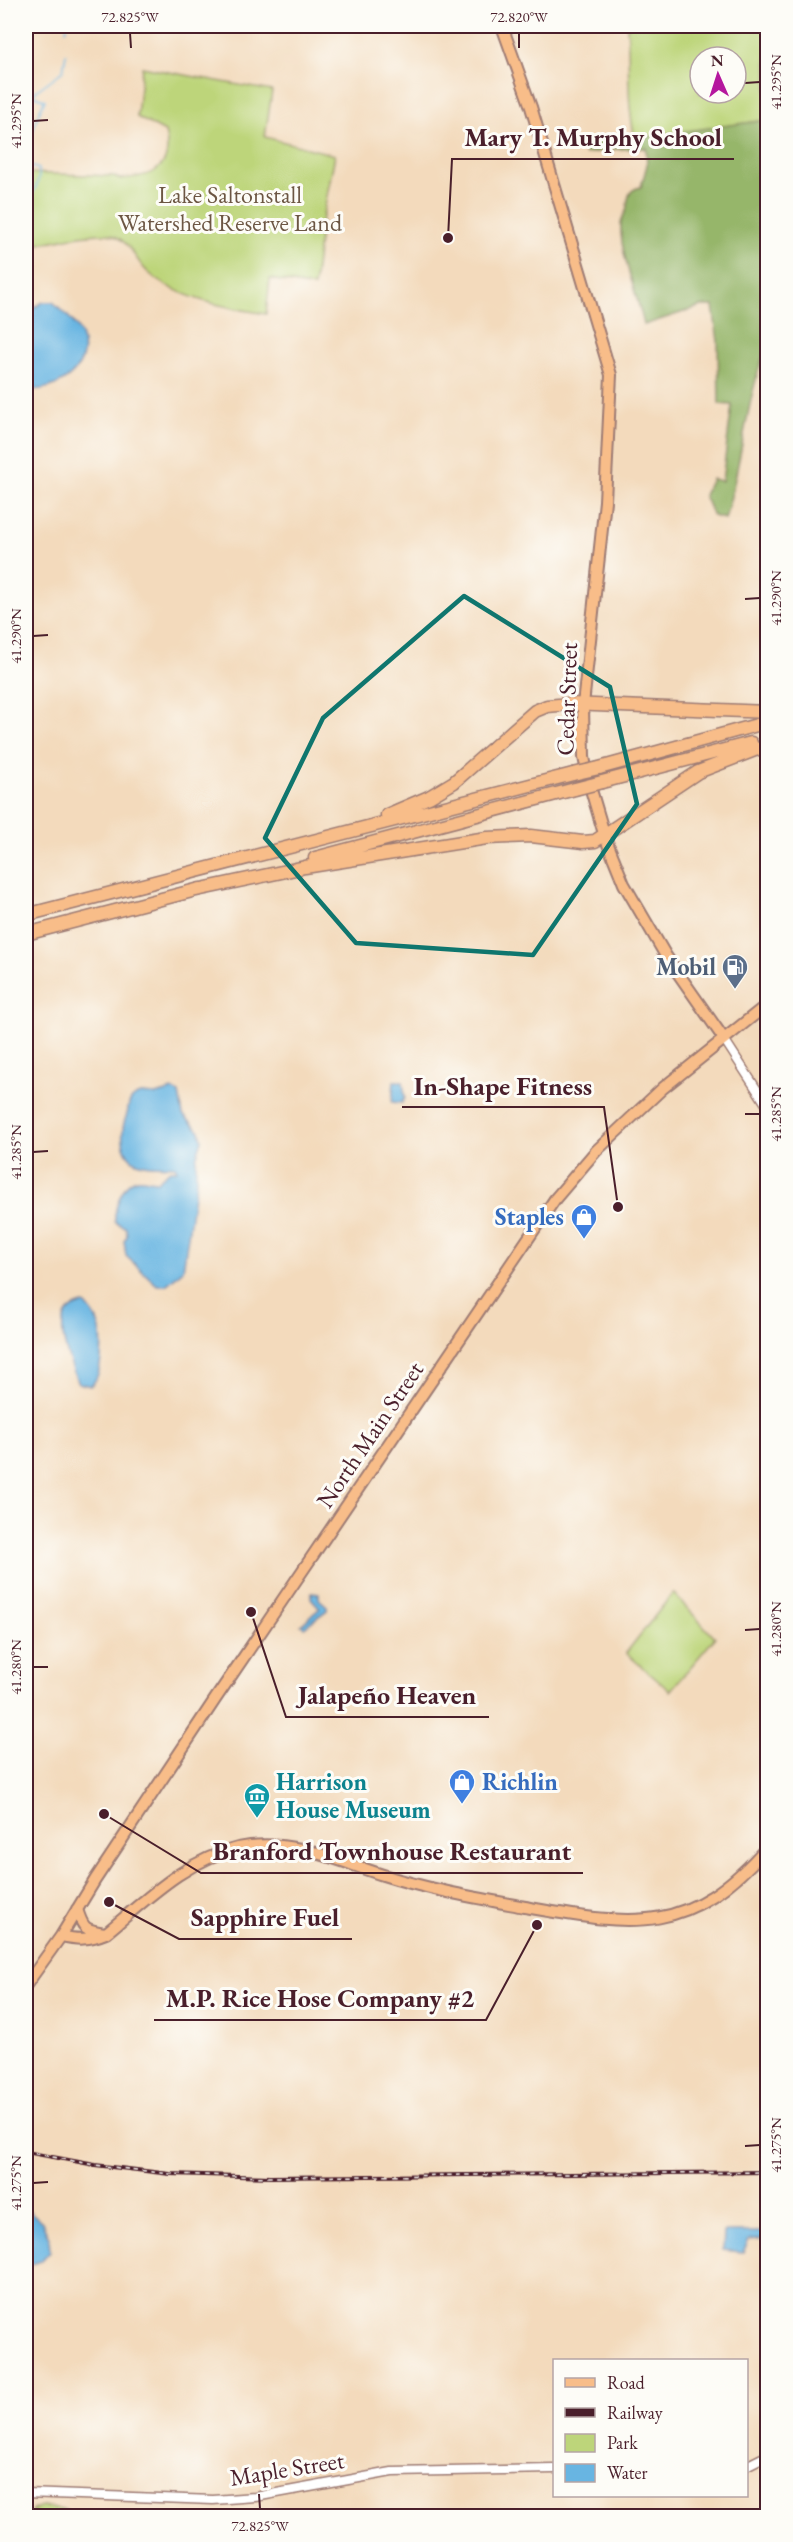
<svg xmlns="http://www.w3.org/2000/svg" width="793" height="2542" font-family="'EB Garamond',serif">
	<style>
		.green { fill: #bdd57a; stroke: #847a52; stroke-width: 1.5; fill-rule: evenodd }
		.forest { fill: #96b66a; stroke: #706a4a; stroke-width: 1.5 }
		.water { fill: #68b5e2; stroke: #596a86; stroke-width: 1.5 }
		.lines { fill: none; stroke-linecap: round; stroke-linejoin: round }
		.stream { stroke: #68b5e2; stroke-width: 1.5 }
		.minor-casing { stroke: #9e7c74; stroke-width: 11 }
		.major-casing { stroke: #9e7c74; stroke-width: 14 }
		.highway-casing { stroke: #9e7c74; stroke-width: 15 }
		.minor { stroke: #fff; stroke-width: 8 }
		.major { stroke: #f8bd89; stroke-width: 10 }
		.highway { stroke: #f8bd89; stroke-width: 12 }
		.rail-casing { stroke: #4a1f2b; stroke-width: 4 }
		.rail { stroke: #fdfcf7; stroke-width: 1.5; stroke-dasharray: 4.5; stroke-linecap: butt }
		.highway-bridge-casing { stroke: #9e7c74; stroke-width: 15; stroke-linecap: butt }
		.highway-bridge { stroke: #f8bd89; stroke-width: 12 }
		.marked { fill: none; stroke: #0f766e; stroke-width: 4.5; stroke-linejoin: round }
		.ticks { fill: none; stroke: #4a1f2b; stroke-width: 2 }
		.labels { text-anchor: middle; stroke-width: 6; stroke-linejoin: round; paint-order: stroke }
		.park-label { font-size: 24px; fill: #6c5643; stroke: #fdfcf7 }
		.street-label { font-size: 24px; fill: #4a1f2b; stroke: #fdfcf7 }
		.service-label { font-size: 24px; font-weight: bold; fill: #4e5e75; stroke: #fdfcf7; text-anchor: end }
		.shop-label { font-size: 24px; font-weight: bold; fill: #366cbe; stroke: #fdfcf7; text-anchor: end }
		.culture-label { font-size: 24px; font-weight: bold; fill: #0d838f; stroke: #fdfcf7; text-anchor: start }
		.leader { fill: none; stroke: #4a1f2b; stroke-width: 2 }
		.callout-dot { fill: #4a1f2b; stroke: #fdfcf7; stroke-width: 2 }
		.callout-label { font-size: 26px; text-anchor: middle; font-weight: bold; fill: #4a1f2b; stroke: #fdfcf7; stroke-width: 6; stroke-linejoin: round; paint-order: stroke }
		.neatline { fill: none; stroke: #4a1f2b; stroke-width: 2 }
		.ticks-label { font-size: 15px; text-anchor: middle; fill: #4a1f2b }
	</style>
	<rect width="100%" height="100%" fill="#fdfcf7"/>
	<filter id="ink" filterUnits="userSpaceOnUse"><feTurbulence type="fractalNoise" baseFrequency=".0167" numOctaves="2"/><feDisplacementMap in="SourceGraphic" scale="12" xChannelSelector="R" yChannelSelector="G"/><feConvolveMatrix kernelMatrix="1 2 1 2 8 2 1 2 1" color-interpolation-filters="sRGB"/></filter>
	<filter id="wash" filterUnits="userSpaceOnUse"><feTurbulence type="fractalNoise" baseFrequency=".008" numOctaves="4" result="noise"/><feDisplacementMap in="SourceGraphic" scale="24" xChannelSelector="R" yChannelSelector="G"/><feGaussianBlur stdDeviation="1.35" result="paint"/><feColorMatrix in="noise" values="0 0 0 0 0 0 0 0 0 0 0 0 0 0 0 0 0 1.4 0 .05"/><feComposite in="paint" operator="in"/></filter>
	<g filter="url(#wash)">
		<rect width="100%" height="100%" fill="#f3dabc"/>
		<path class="green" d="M 627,26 L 767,26 L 767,120 L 635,139 C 626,101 630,64 627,26 ZM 700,57 L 736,57 L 736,93 L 700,93 Z
			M 142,67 L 272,91 L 265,137 L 335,155 L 320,231 L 314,287 L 270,279 L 266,314 C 226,307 181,300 150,274 C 135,262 131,241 112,235 C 95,230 44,243 26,247 L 26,173 L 114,176 L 119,179 C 150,177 175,170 165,132 L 137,117 Z
			M 673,1593 L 715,1638 L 670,1691 L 626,1653 Z
			M 42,2507 L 68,2511 L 77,2516 L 31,2516 L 32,2510 Z"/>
		<path class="forest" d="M 767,120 L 767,345 C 746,400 742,462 725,519 L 713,516 L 704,495 L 712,479 L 722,481 L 732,405 L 719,404 L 718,341 L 713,306 L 702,306 L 644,325 C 638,297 619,251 621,224 C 621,218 626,213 627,207 C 628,196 629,189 641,187 L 647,165 L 646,148 L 614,149 L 585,154 L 582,145 Z"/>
		<path class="water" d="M 43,302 L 53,302 C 63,311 79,325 82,338 C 92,370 53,394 26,389 L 26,313 Z
			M 394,1081 L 403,1081 L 405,1098 L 402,1103 L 392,1102 Z
			M 172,1090 L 179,1093 L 183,1115 L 200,1131 L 202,1140 L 196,1158 L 196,1182 L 183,1270 L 166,1285 L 157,1285 L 126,1256 L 124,1241 L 127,1236 L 126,1228 L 115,1222 C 114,1209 122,1182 137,1179 C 143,1178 151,1181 157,1181 L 170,1170 L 177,1170 L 175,1166 C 164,1165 153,1166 143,1164 C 119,1159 120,1131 127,1114 C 129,1108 127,1102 133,1098 C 141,1091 146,1095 155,1095 C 161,1094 167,1092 172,1090 Z
			M 85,1304 C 89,1308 96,1317 98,1323 C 104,1337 103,1378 90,1386 L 79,1383 L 76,1378 C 68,1356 46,1309 85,1304 Z
			M 312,1593 L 319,1594 L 319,1599 L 327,1606 L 327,1610 L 304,1627 L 301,1625 L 320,1608 L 311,1598 Z
			M 26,2208 L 42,2222 L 49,2238 L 50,2251 L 41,2261 L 26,2266 Z
			M 726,2232 L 767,2232 L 767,2238 L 749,2240 L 743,2252 L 723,2250 L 724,2233 Z"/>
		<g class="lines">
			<path class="stream" d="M 66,30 L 67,26
				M 26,150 C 34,133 35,116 45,100 L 32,94 L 63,71 L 66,54
				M 26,165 L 39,169 C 40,181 35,193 26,200"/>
		</g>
	</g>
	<g filter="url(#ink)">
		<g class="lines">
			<g class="minor-casing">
				<path id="minor" d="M 724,1039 L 768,1107
					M 746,2466 L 768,2455
					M 26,2493 L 213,2500 L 255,2497 L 392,2472 L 554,2469"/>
			</g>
			<g class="major-casing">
				<path id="major" d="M 502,26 L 531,107 L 611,375 L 605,501 L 583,705 L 584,757 L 589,783 L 605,837 L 624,884 L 666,956 L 724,1039
					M 77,1909 C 83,1929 85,1930 105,1933
					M 61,1936 C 78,1940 89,1940 106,1933 C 146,1900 185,1860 238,1848 C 290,1837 335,1860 383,1875 C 430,1890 477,1898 525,1907 C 634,1926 688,1937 768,1846
					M 26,1985 L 61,1936 L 95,1880 L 216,1698 L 555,1199 L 596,1151 L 663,1088 L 768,1004"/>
			</g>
			<g class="highway-casing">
				<path id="highway" d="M 599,768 L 768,722
					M 602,782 L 751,743
					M 387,815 L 429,797 L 454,782 L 535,711 L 547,706 L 570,704 L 768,712
					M 315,858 L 575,789
					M 192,891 L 305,867 L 487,838 L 531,836 L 583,842 L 595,841 L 698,772 L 768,745
					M 26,915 L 573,774
					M 26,934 L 200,889"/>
			</g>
			<use href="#minor" class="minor"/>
			<use href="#major" class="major"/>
			<use href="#highway" class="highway"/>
			<g class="rail-casing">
				<path id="rail" d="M 26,2152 L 95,2165 L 170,2174 L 270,2177 L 768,2172"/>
			</g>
			<use href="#rail" class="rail"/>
			<g class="highway-bridge-casing">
				<path id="highway-bridge" d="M 573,774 L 599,768
					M 575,789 L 602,782"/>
			</g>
			<use href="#highway-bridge" class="highway-bridge"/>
		</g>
	</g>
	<path class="marked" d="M 464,596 L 610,687 L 637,804 L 533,955 L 356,943 L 265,838 L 323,718 Z"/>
	<path class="ticks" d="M 130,33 L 131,48M 519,33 L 519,48M 745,83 L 760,82M 33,121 L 48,120M 745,599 L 760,598M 33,636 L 48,635M 745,1114 L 760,1114M 33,1152 L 48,1151M 745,1630 L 760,1629M 33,1667 L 48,1667M 745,2146 L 760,2145M 33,2183 L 48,2182M 259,2494 L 260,2509"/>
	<defs>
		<g id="fuel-pin" transform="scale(1.35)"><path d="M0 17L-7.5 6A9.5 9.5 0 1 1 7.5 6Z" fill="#5c6f8a" stroke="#fdfcf7"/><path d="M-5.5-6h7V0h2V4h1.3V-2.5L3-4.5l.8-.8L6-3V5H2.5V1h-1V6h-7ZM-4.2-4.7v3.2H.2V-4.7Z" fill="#fff"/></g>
		<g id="shop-pin" transform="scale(1.35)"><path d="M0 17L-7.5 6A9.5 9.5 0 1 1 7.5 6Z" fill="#3f7fe0" stroke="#fdfcf7"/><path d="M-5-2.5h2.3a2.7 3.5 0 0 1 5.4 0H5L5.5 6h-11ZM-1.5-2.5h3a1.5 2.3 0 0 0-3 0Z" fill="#fff"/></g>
		<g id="museum-pin" transform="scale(1.35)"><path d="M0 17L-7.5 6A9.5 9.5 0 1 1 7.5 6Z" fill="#0f9aa8" stroke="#fdfcf7"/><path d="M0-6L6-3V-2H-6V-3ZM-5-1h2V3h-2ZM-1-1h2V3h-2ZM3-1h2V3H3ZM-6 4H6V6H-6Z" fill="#fff"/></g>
	</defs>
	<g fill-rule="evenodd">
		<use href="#fuel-pin" x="735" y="967"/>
		<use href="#shop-pin" x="584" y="1217"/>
		<use href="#shop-pin" x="462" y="1782"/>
		<use href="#museum-pin" x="257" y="1796"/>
	</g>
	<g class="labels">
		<g class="park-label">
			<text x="230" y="203">Lake Saltonstall<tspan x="230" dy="28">Watershed Reserve Land</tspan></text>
		</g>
		<g class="street-label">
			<text transform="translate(567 699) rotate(-88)" y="8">Cedar Street</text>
			<text transform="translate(370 1435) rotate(-56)" y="8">North Main Street</text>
			<text transform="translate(287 2469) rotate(-9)" y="8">Maple Street</text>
		</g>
		<g class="service-label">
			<text x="716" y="975">Mobil</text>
		</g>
		<g class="shop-label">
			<text x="564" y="1225">Staples</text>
			<text x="482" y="1790" text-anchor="start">Richlin</text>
		</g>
		<g class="culture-label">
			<text x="276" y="1790">Harrison<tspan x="276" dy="28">House Museum</tspan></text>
		</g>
	</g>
	<path class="leader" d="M448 238L452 159H734M618 1207L604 1107H402M251 1612L286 1717H489M104 1814L201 1873H583M109 1902L179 1939H352M537 1925L486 2020H154"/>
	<g class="callout-dot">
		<circle cx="448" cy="238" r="6"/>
		<circle cx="618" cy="1207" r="6"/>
		<circle cx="251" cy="1612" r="6"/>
		<circle cx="104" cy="1814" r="6"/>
		<circle cx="109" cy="1902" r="6"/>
		<circle cx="537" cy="1925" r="6"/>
	</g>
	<g class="callout-label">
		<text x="593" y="146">Mary T. Murphy School</text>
		<text x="503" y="1095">In-Shape Fitness</text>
		<text x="387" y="1704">Jalapeño Heaven</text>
		<text x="392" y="1860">Branford Townhouse Restaurant</text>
		<text x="265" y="1926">Sapphire Fuel</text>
		<text x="320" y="2007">M.P. Rice Hose Company #2</text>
	</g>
	<rect width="793" height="2542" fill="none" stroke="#fdfcf7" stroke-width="66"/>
	<rect x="553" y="2359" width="195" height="138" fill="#fdfcf7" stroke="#b5a4a5" stroke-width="1.5"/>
	<rect x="565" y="2378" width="30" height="9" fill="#f8bd89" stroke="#b5a4a5" stroke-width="1.5"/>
	<text x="607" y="2389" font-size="18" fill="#4a1f2b">Road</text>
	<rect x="565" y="2408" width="30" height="9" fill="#4a1f2b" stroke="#b5a4a5" stroke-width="1.5"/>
	<text x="607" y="2419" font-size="18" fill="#4a1f2b">Railway</text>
	<rect x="565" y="2434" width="30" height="18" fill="#bdd57a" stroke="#b5a4a5" stroke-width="1.5"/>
	<text x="607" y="2449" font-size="18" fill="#4a1f2b">Park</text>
	<rect x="565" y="2464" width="30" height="18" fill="#68b5e2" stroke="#b5a4a5" stroke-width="1.5"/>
	<text x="607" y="2479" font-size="18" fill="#4a1f2b">Water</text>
	<g transform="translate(718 75) rotate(357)"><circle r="28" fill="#fdfcf7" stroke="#b5a4a5" stroke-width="1.5"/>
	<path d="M0-4.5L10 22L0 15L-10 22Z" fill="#b5179e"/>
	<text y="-9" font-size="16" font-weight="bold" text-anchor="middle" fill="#4a1f2b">N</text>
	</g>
	<rect x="33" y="33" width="727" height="2476" class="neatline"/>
	<g class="ticks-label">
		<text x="130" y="22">72.825°W</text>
		<text x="519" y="22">72.820°W</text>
		<text transform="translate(776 82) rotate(-90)" y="5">41.295°N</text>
		<text transform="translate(16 121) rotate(-90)" y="5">41.295°N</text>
		<text transform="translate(776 598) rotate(-90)" y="5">41.290°N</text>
		<text transform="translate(16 636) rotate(-90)" y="5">41.290°N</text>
		<text transform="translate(776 1114) rotate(-90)" y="5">41.285°N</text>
		<text transform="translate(16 1152) rotate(-90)" y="5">41.285°N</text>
		<text transform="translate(776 1629) rotate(-90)" y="5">41.280°N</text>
		<text transform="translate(16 1667) rotate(-90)" y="5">41.280°N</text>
		<text transform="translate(776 2145) rotate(-90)" y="5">41.275°N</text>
		<text transform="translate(16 2183) rotate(-90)" y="5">41.275°N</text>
		<text x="260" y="2531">72.825°W</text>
	</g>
</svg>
